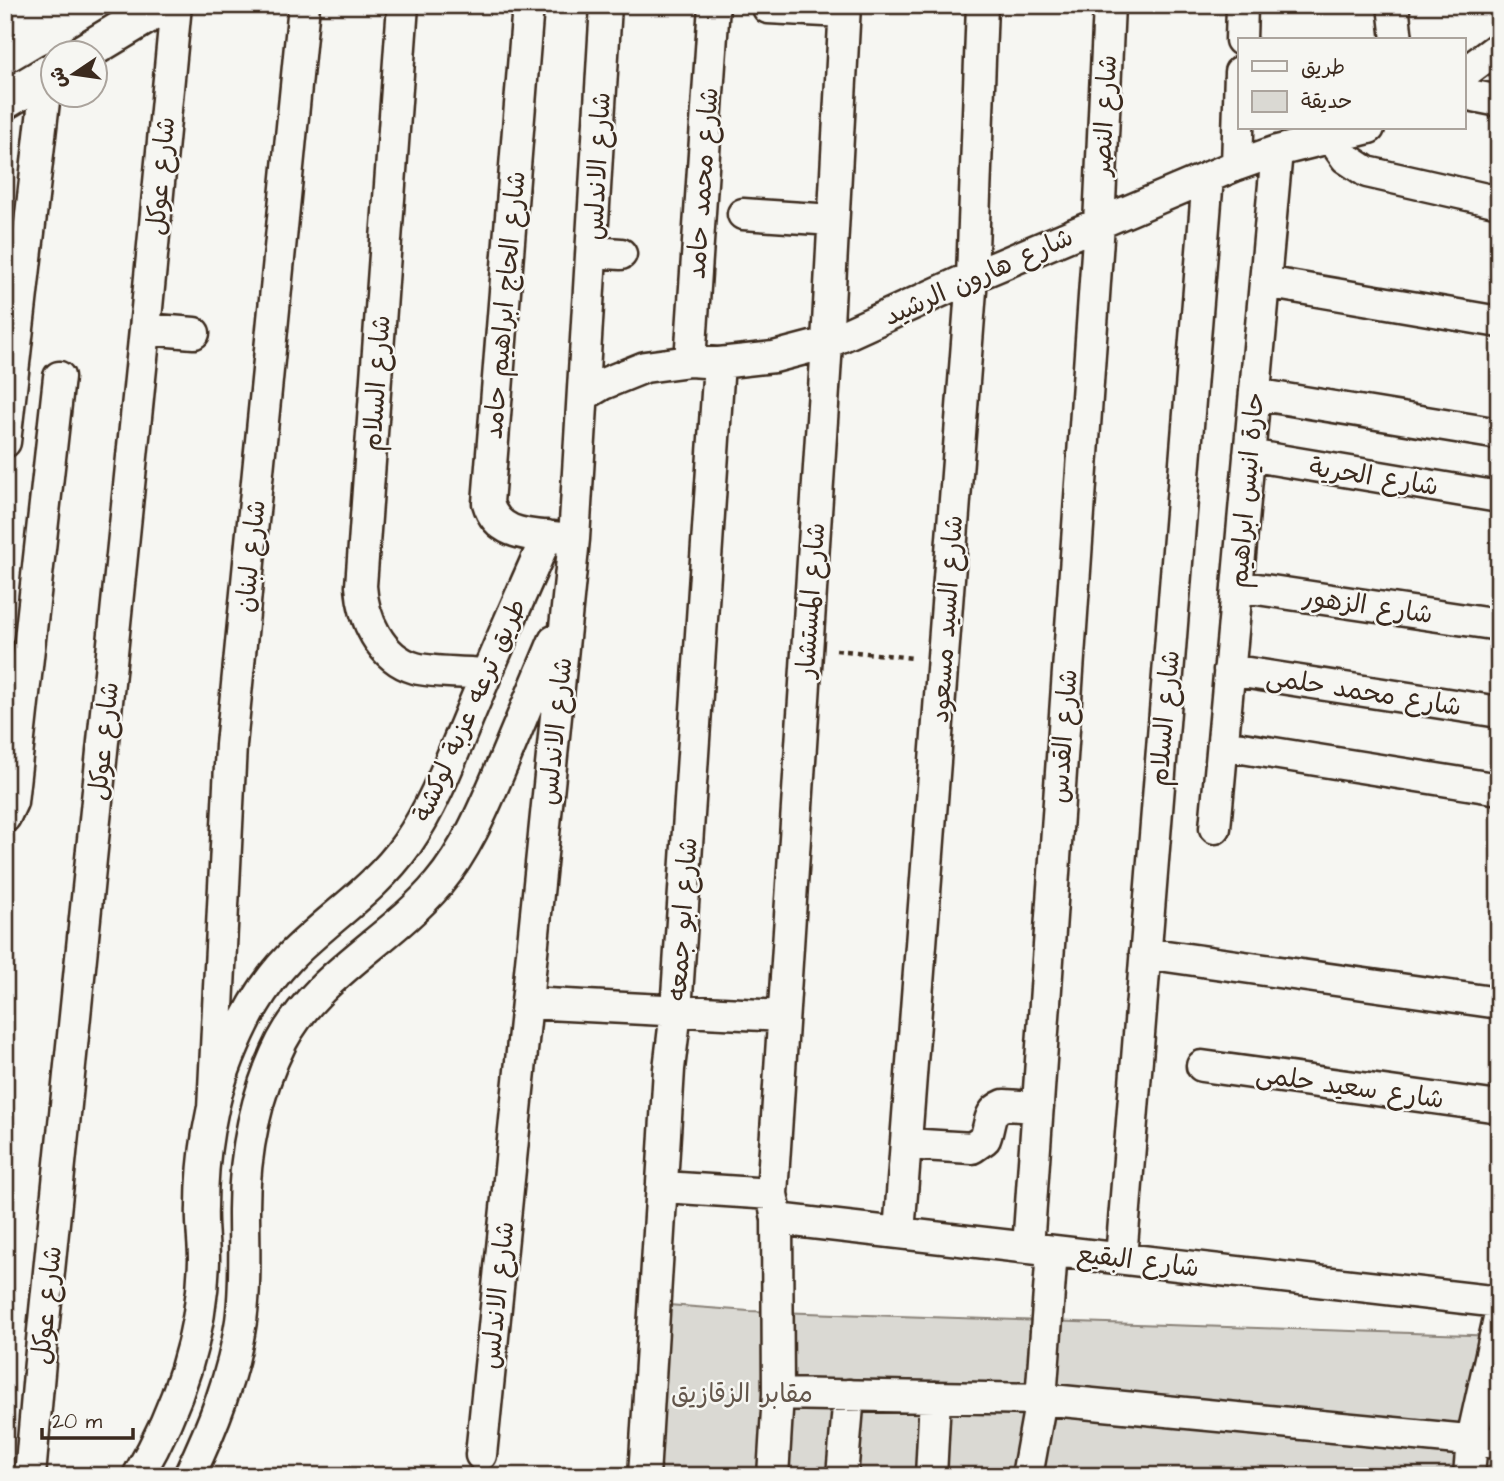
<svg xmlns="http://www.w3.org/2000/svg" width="1504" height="1481" font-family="'Architects Daughter','Playpen Sans Arabic',sans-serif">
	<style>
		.green { fill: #dad9d3; stroke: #8a8278; stroke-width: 2 }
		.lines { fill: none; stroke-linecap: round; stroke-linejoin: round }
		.minor-casing { stroke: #3b2a1e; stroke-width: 35 }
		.major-casing { stroke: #3b2a1e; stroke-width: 42 }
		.path { stroke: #3b2a1e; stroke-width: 4.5; stroke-dasharray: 5 5; stroke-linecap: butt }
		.minor { stroke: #f6f6f2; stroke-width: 30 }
		.major { stroke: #f6f6f2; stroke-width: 37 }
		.labels { text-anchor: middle; stroke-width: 5; stroke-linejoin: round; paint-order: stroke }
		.street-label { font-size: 26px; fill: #3b2a1e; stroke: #f6f6f2 }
		.park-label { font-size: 26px; fill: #63564b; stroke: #f6f6f2 }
	</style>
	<rect width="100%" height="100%" fill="#f6f6f2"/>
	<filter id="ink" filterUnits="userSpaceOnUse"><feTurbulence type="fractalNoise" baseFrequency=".0143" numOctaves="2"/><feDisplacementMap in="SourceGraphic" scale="14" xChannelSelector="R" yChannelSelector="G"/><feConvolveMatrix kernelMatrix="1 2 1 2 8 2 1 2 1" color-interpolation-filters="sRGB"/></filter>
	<g filter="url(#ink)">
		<path class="green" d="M 655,1304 L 749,1311 L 1499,1336 L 1499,1476 L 652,1476 Z"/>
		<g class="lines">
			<g class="minor-casing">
				<path id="minor" d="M 403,5 L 361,586 C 363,618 380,658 415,668 C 434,673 466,672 486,674
					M 528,5 L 488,503 C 498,538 533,534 563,538
					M 1393,5 L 1397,40
					M 768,8 L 844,12
					M 1241,40 L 1242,5
					M 1464,73 L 1499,47
					M 1464,94 L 1499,101
					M 1331,137 L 1346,158 L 1367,172 L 1499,202
					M 1237,165 L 1240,72
					M 743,214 L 833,220
					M 592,252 L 621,254
					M 1265,282 L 1499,322
					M 145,329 L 194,333
					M 690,361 L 714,5
					M 1255,394 L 1499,434
					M 583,396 L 603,384 L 645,367 L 690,361 L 719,363 L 774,357 L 827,343 L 972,277 L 1237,165 L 1277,151 L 1369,128
					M 5,442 L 47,75
					M 1249,455 L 1499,497
					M 1237,586 L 1499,625
					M 1229,670 L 1499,712
					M 1223,745 L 1499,789
					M 5,817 L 12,802 L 59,377
					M 1215,828 L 1277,151
					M 1145,953 L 1499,1003
					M 527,1003 L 783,1016
					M 1202,1066 L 1499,1107
					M 213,1109 L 231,745 L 304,5
					M 906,1144 L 972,1148 L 985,1139 C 991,1124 987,1112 1004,1105 L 1038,1107
					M 664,1187 L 772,1194
					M 777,1219 L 1499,1302
					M 899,1233 L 972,277 L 982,5
					M 1028,1248 L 1099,224 L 1109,5
					M 1121,1258 L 1208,177
					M 778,1394 L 777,1219 L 772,1194 L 827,343 L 845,5
					M 481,1455 L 574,539 L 606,5
					M 30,1476 L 41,1350 L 145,329 L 176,5
					M 138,1476 C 177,1410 202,1337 204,1260 C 204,1243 201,1225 202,1207 C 202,1158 210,1103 229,1057 C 244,1020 261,987 289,958 C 327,919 375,890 407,844 C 436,802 453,753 473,706 C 497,649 522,592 547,536
					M 189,1476 C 213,1426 233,1376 241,1321 C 246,1284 244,1247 244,1210 C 244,1153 256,1092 282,1041 C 317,975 391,940 438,884 C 468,848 485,805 503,763 C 520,722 537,682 554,641
					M 644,1476 L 669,1069 L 676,1011 L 719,363
					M 773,1476 L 778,1394 L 1041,1399 L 1499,1443
					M 842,1476 L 849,1395
					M 931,1476 L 935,1397
					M 1027,1476 L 1041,1399 L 1052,1251
					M 1469,1476 L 1472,1439 L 1499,1318"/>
			</g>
			<g class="major-casing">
				<path id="major" d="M 85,52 L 163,5
					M 5,100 L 52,72"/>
			</g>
			<path class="path" d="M 836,650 L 914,658"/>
			<use href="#minor" class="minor"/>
			<use href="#major" class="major"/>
		</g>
	</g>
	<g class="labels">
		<g class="street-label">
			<text transform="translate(1104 115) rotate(-87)" y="9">شارع النصر</text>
			<text transform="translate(597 166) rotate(-87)" y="9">شارع الاندلس</text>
			<text transform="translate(160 176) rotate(-85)" y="9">شارع عوكل</text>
			<text transform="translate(702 183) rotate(-86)" y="9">شارع محمد حامد</text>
			<text transform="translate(978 276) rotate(-24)" y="9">شارع هارون الرشيد</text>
			<text transform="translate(504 305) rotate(-85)" y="9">شارع الحاج ابراهيم حامد</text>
			<text transform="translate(376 383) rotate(-86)" y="9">شارع السلام</text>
			<text transform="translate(1374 476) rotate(9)" y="9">شارع الحرية</text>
			<text transform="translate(1246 490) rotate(-85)" y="9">حارة انيس ابراهيم</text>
			<text transform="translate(250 556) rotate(-84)" y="9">شارع لبنان</text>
			<text transform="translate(810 600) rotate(-86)" y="9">شارع المستشار</text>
			<text transform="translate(1368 605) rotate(8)" y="9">شارع الزهور</text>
			<text transform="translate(946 619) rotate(-86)" y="9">شارع السيد مسعود</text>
			<text transform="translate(1364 691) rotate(9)" y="9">شارع محمد حلمى</text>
			<text transform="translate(469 710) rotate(-66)" y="9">طريق ترعه عزبة لوكشة</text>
			<text transform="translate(1164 718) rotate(-85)" y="9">شارع السلام</text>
			<text transform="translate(555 731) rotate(-84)" y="9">شارع الاندلس</text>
			<text transform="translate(1063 736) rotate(-86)" y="9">شارع القدس</text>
			<text transform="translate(103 741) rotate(-84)" y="9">شارع عوكل</text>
			<text transform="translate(682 919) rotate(-86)" y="9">شارع ابو جمعه</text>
			<text transform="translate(1350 1086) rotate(8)" y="9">شارع سعيد حلمى</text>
			<text transform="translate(1138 1260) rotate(7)" y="9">شارع البقيع</text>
			<text transform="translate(497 1295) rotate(-84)" y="9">شارع الاندلس</text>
			<text transform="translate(46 1305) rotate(-84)" y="9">شارع عوكل</text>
		</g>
		<g class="park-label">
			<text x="742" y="1402">مقابر الزقازيق</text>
		</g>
	</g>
	<rect width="1504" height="1481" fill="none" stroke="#f6f6f2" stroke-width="28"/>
	<rect x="14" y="14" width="1476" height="1453" fill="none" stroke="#3b2a1e" stroke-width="2.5" filter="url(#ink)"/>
	<rect x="1238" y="38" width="228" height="91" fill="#f6f6f2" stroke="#aba49d" stroke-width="2"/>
	<rect x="1252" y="61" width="35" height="10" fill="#f6f6f2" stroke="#aba49d" stroke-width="2"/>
	<text x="1301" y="74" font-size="21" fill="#3b2a1e">طريق</text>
	<rect x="1252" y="91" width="35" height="21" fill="#dad9d3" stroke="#aba49d" stroke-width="2"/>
	<text x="1301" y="108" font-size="21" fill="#3b2a1e">حديقة</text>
	<g transform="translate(74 74) rotate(257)"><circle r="33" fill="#f6f6f2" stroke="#aba49d" stroke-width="2"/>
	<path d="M0-5L12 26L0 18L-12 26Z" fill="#3b2a1e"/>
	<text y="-10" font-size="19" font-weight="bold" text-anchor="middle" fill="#3b2a1e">ش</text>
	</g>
	<path d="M42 1428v10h91v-10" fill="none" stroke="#3b2a1e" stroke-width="3.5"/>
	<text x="52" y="1428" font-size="21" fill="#3b2a1e" stroke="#f6f6f2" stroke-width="5" paint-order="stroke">20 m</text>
</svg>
